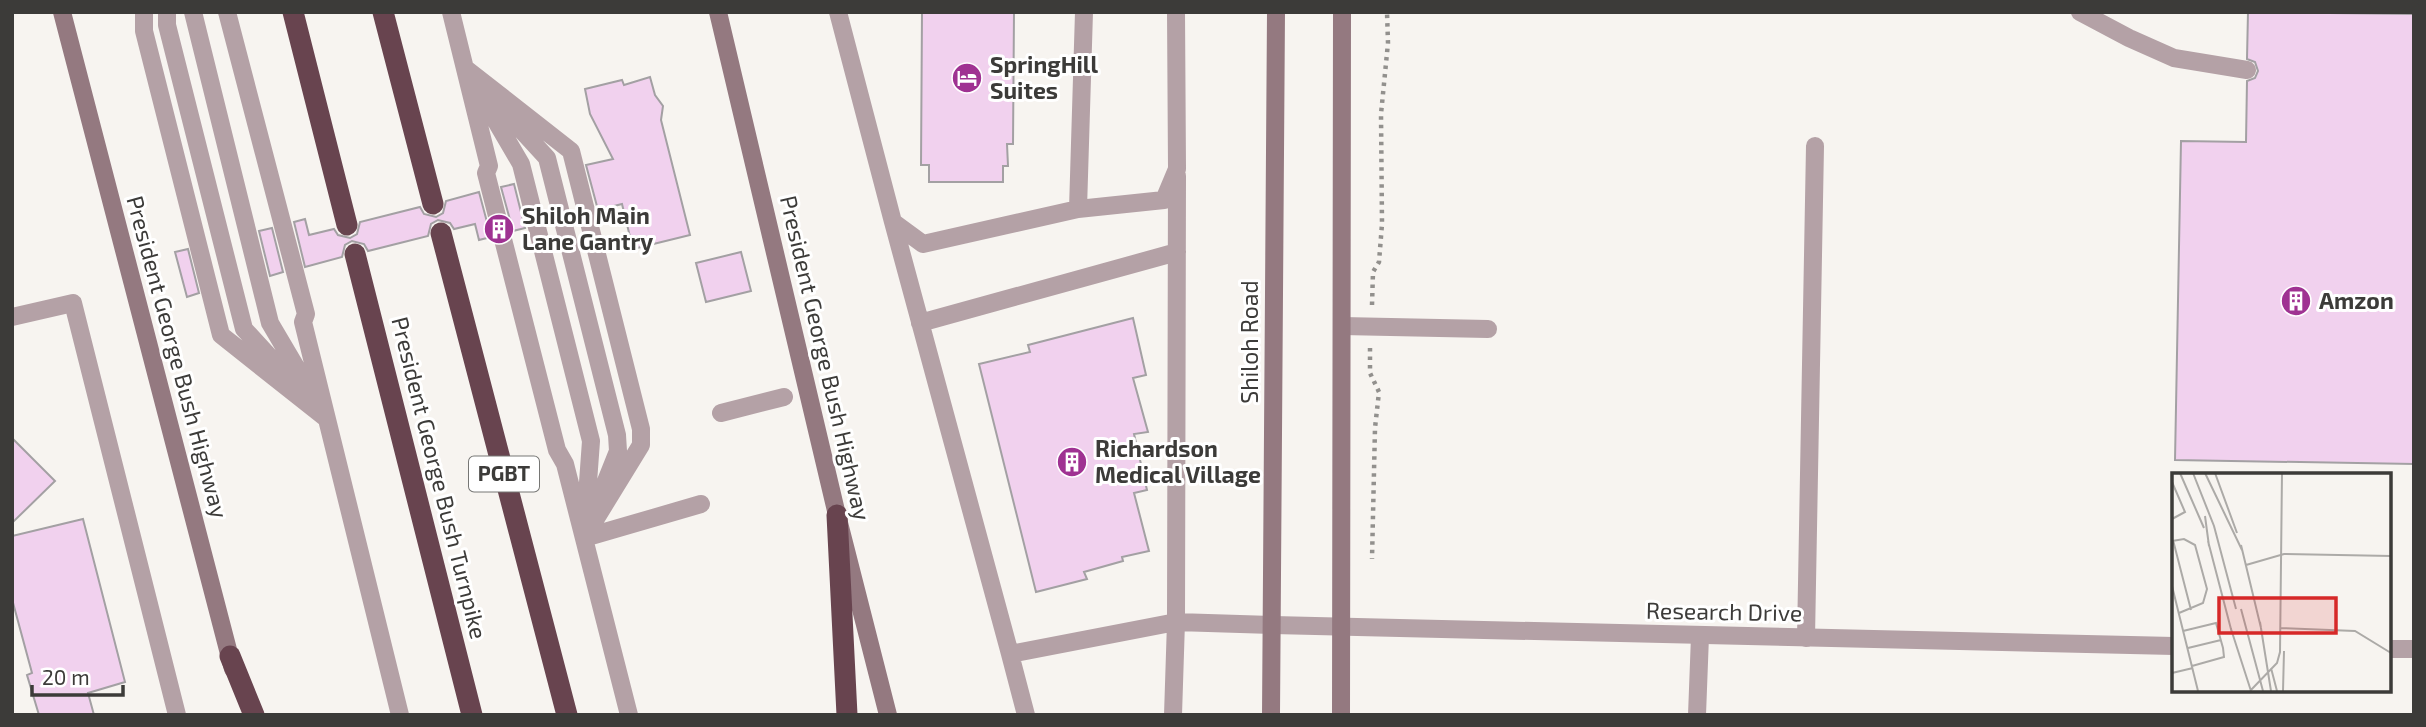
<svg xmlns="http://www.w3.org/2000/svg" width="2426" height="727" font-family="'Exo 2',sans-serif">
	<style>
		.building { fill: #f1d1ee; stroke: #a3a0a3; stroke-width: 2 }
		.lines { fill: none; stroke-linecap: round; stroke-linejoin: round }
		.path { stroke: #92908d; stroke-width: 4.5; stroke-dasharray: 3.5 5; stroke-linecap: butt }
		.lane { stroke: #b4a1a6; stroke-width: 18 }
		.street { stroke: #b4a1a6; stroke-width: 18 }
		.secondary { stroke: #947980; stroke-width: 18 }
		.highway { stroke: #68444f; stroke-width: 21 }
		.labels { text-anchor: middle; stroke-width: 6; stroke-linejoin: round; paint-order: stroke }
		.shield { fill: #fff; stroke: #767674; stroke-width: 2 }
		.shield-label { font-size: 21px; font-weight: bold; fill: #3c3b39 }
		.poi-label { font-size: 23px; font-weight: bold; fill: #3c3b39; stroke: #fff; text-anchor: start }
		.street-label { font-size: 23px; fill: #3c3b39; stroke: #fff }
		.inset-road { fill: none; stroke: #acaaa7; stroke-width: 2 }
		.view { fill: #d62828; fill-opacity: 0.15; stroke: #d62828; stroke-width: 3.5 }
		.inset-edge { fill: none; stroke: #3c3b39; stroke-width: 3.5 }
	</style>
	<rect width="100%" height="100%" fill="#f7f4f0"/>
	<path class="building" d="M 922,12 L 1014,12 L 1013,144 L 1007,144 L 1008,166 L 1003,166 L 1003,182 L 929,182 L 929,165 L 921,165 Z
		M 2248,12 L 2414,14 L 2414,464 L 2175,460 L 2181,141 L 2246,142 L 2247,81 L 2255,78 L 2258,71 L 2255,62 L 2247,59 Z
		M 650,77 L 655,95 L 663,106 L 661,120 L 690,235 L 633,249 L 622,204 L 598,210 L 586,165 L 613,159 L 590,114 L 585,89 L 622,80 L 624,85 Z
		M 514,184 L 525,228 L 513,231 L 501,187 Z
		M 479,192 L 491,237 L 479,240 L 475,224 L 454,229 L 450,223 L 438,220 L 431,224 L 428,236 L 368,251 L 364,244 L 352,241 L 345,245 L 342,257 L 305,267 L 294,222 L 305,219 L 309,235 L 334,229 L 338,235 L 350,238 L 357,234 L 360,222 L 420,207 L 424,214 L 436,217 L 443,213 L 446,201 Z
		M 272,228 L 283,272 L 270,276 L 259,231 Z
		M 188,249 L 199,293 L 187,297 L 175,252 Z
		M 741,252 L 751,291 L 706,302 L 696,263 Z
		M 1133,318 L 1146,375 L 1133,378 L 1148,432 L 1134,434 L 1147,490 L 1134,493 L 1149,551 L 1122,557 L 1123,561 L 1084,572 L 1087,579 L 1036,592 L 979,364 L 1030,352 L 1028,345 Z
		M 12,438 L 55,481 L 12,523 Z
		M 83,519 L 125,682 L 88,693 L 94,715 L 39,715 L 27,675 L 32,673 L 12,599 L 12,536 Z"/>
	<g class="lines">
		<path class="path" d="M 1372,305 L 1373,272 L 1379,262 L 1382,224 L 1381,114 L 1388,43 L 1387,12
			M 1370,348 L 1370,373 L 1379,392 L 1375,428 L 1372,559"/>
		<path class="lane" d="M 144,12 L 144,31 L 221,335 L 327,419
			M 167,12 L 167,25 L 244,329 L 289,378
			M 193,12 L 270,323 L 316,401
			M 227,12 L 306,314 L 303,322 L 400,715
			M 451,12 L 489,166 L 486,173 L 557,450 L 565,464 L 629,715
			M 838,12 L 893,222 L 923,244 L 1078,209 L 1164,200 L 1177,169 L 1176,12
			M 2080,12 L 2129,38 L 2174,58 L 2247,70
			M 465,68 L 571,151 L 641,429 L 641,445 L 584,538
			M 476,87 L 521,164 L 591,441 L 585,524
			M 502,109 L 547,158 L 617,435 L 618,451 L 600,496
			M 1078,209 L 1084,12
			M 893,222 L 1010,654
			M 12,317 L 73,303 L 177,715
			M 920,323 L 1177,252
			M 1342,326 L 1488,329
			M 721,413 L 784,397
			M 584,538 L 701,504
			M 1806,638 L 1815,146
			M 1026,715 L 1010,654 L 1176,622 L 1273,625
			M 1173,715 L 1176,622 L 1177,176
			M 1697,715 L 1700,636"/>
		<path class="street" d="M 1273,625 L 2174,646
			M 2389,649 L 2414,649"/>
		<path class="secondary" d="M 62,12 L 233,669
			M 718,12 L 837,515 L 888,715
			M 1271,715 L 1276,12
			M 1341,715 L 1342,12"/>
		<path class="highway" d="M 293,12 L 347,225
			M 383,12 L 433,204
			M 441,233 L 567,715
			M 355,254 L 472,715
			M 837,515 L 847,715
			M 230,656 L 254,715"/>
	</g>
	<defs>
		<g id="hotel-disc" transform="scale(1.575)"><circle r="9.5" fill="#9f3292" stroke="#fff"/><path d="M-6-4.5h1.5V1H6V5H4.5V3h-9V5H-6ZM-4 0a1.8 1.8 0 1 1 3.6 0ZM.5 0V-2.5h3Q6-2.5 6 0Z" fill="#fff"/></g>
		<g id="building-disc" transform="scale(1.575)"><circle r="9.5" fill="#9f3292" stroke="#fff"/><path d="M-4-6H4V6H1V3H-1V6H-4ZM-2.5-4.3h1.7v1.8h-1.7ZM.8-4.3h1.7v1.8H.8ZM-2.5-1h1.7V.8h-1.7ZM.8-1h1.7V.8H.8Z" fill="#fff"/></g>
	</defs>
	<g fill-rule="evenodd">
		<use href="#hotel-disc" x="967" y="78"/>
		<use href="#building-disc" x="499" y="229"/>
		<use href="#building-disc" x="2296" y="301"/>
		<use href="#building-disc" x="1072" y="462"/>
	</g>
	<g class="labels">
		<rect class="shield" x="469" y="456.5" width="70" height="35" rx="5"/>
		<g class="shield-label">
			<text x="504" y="481">PGBT</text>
		</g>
		<g class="poi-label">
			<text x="990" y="73">SpringHill<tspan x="990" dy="26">Suites</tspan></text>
			<text x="522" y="224">Shiloh Main<tspan x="522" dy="26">Lane Gantry</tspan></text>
			<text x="2319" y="309">Amzon</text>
			<text x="1095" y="457">Richardson<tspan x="1095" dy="26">Medical Village</tspan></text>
		</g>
		<g class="street-label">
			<text transform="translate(1250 342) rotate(-90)" y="8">Shiloh Road</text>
			<text transform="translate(177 357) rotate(75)" y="8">President George Bush Highway</text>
			<text transform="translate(825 358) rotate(77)" y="8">President George Bush Highway</text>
			<text transform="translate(439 478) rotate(76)" y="8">President George Bush Turnpike</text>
			<text transform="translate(1724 612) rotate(1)" y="8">Research Drive</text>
		</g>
	</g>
	<g transform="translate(2172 473)">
		<rect width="219" height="219" fill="#f7f4f0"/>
		<path class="inset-road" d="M 8,0 L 32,55M 21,0 L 42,53 L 64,136M 33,0 L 70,77M 43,0 L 65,60M 0,9 L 13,39 L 0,46M 33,43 L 37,73M 1,67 L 19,137M 0,68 L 12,66 L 23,72 L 35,116 L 31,130 L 7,140M 36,68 L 60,160M 69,72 L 89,155M 74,92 L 112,81 L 219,83M 0,113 L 26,218M 69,136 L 91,218M 88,149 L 99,218M 109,155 L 183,158 L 219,180M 59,156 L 79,218M 11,158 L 44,150 L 51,175 L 52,184 L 20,193M 16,175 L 49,167M 99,195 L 105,218M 0,200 L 21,195M 78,218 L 105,190 L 108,179 L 110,0M 111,218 L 112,178"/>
		<path class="view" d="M 47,125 L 164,125 L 164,160 L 47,160 Z"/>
		<rect width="219" height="219" class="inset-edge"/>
	</g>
	<rect width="2426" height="727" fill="none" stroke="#3c3b39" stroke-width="28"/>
	<path d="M32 685v10h91v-10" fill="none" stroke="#3c3b39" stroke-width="3.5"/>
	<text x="42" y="685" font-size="21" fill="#3c3b39" stroke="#ffffff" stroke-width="5" paint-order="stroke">20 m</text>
</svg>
